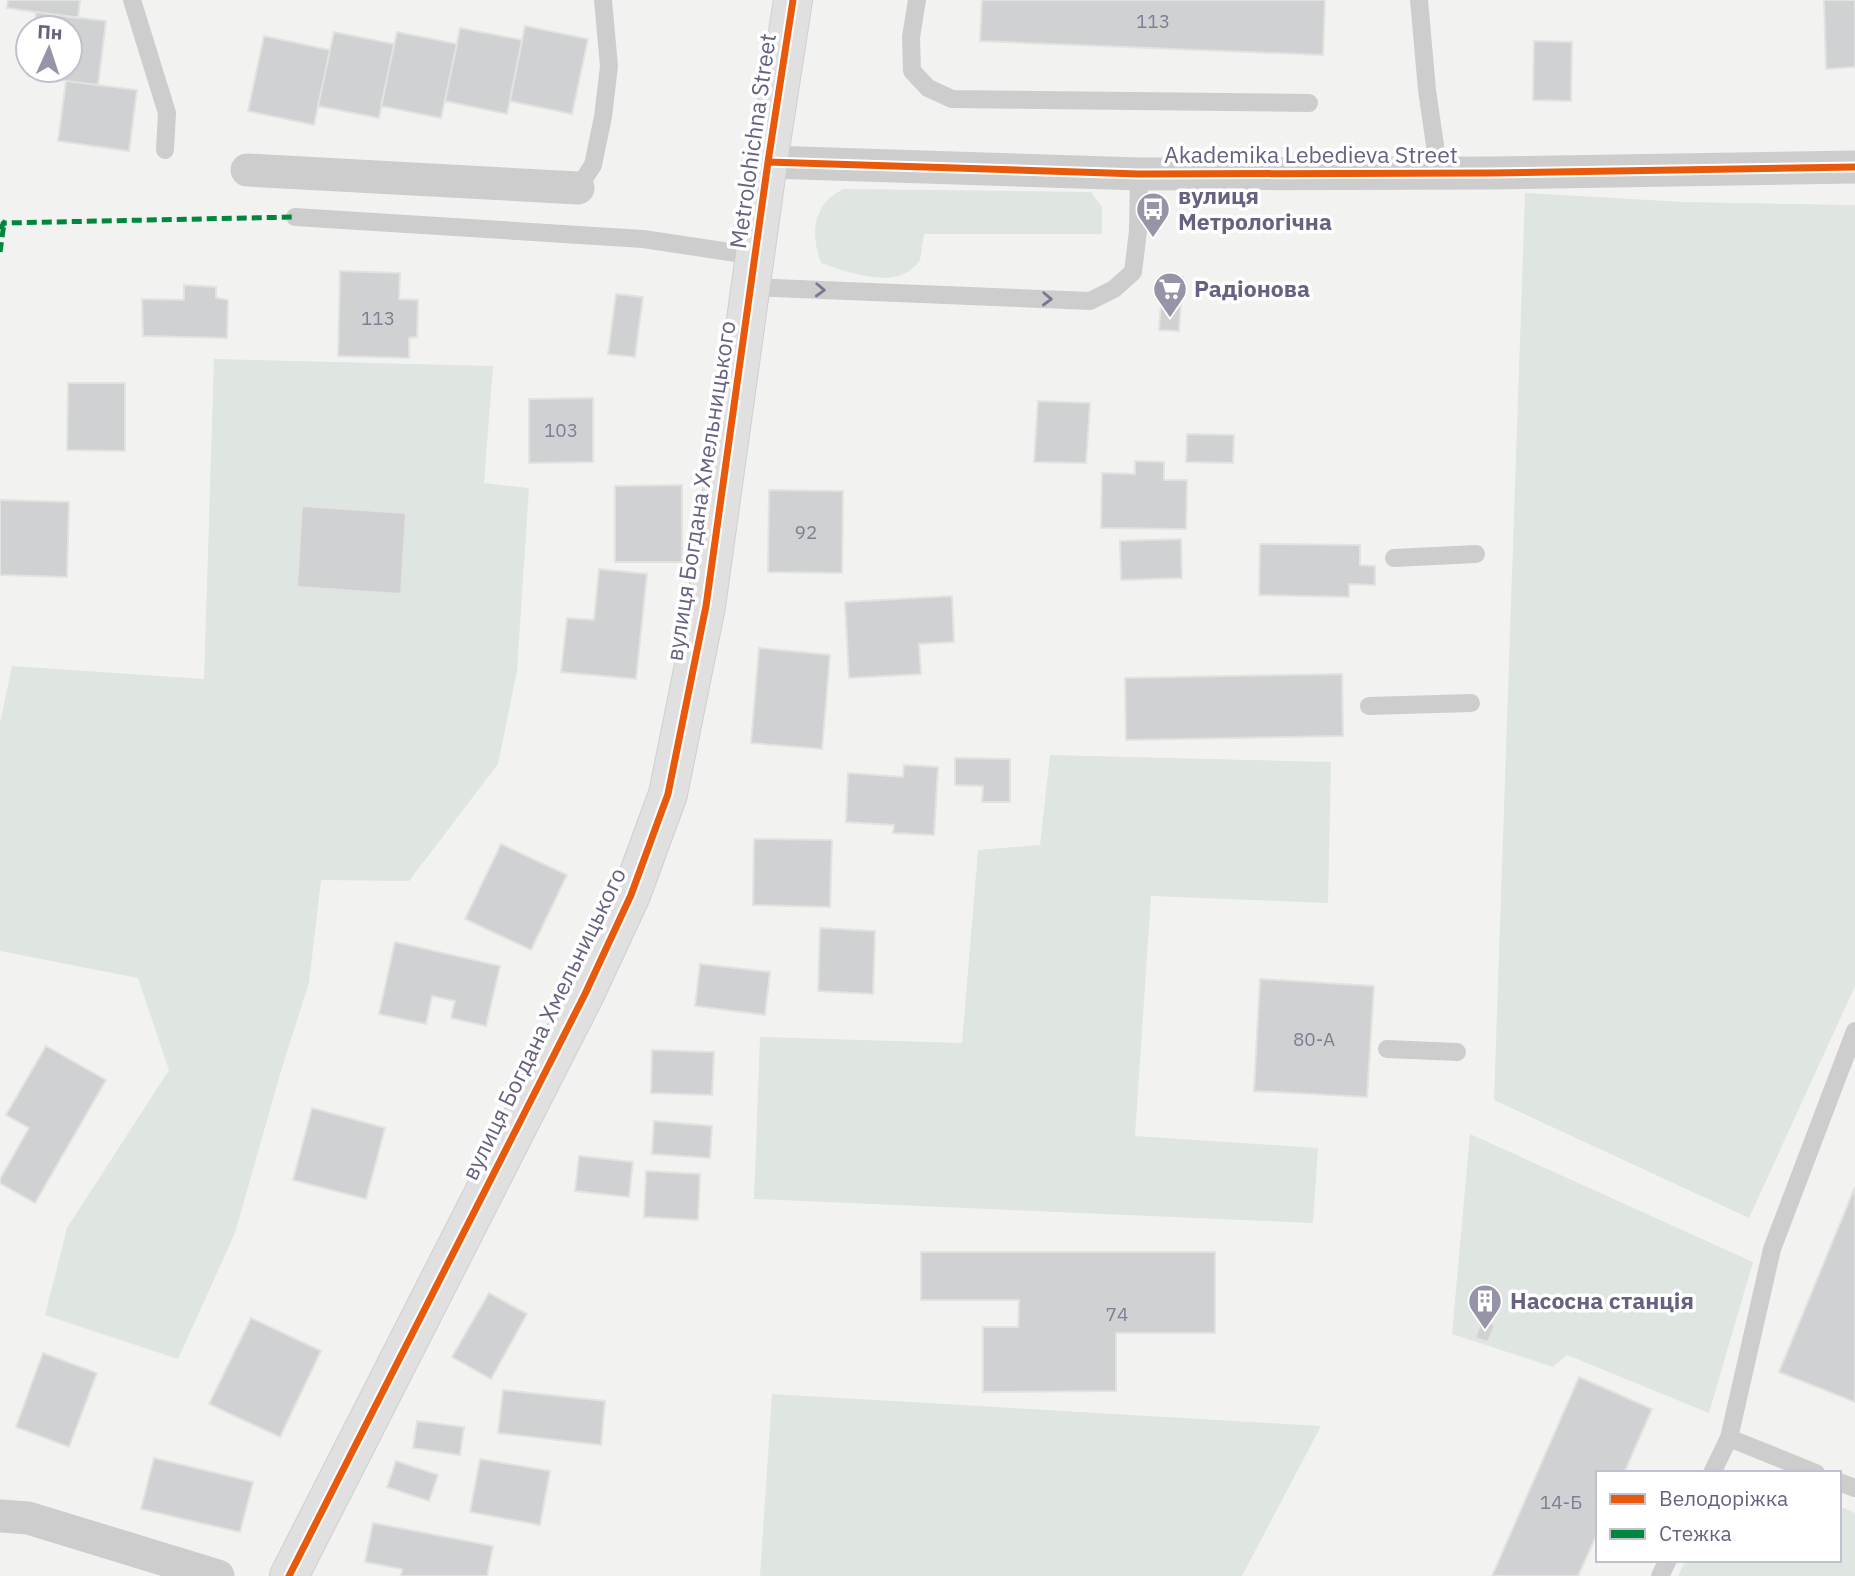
<svg xmlns="http://www.w3.org/2000/svg" width="1855" height="1576" font-family="'IBM Plex Sans',sans-serif">
	<style>
		.green { fill: #dfe5e0 }
		.building { fill: #d0d1d2; stroke: #e2e2e1; stroke-width: 2 }
		.lines { fill: none; stroke-linecap: round; stroke-linejoin: round }
		.secondary-casing { stroke: #cfcfd0; stroke-width: 40 }
		.lane { stroke: #cdcdce; stroke-width: 18 }
		.street { stroke: #cdcdce; stroke-width: 33 }
		.secondary { stroke: #e0e0e1; stroke-width: 38 }
		.quiet { stroke: #00873e; stroke-width: 5; stroke-dasharray: 10 5; stroke-linecap: butt }
		.cycleway-casing { stroke: #fff; stroke-width: 11 }
		.cycleway { stroke: #e8590c; stroke-width: 7 }
		.oneway { stroke: #7a7890 }
		.labels { text-anchor: middle; stroke-width: 7; stroke-linejoin: round; paint-order: stroke }
		.number-label { font-size: 19px; fill: #807e95 }
		.street-label { font-size: 23px; fill: #656381; stroke: #fff }
		.poi-label { font-size: 23px; font-weight: bold; fill: #656381; stroke: #fff; text-anchor: start }
	</style>
	<rect width="100%" height="100%" fill="#f2f3f1"/>
	<path class="green" d="M 843,189 L 1091,192 L 1102,207 L 1102,234 L 924,234 L 920,260 C 917,264 912,269 908,272 C 882,286 846,271 821,263 C 814,244 811,221 825,203 C 829,197 837,193 843,189 Z
		M 1525,193 L 1684,202 L 1855,205 L 1855,986 L 1749,1218 L 1494,1100 Z
		M 214,359 L 493,366 L 484,483 L 529,488 L 517,671 L 498,764 L 409,881 L 321,880 L 309,983 L 281,1071 L 235,1233 L 178,1359 L 45,1315 L 67,1228 L 169,1070 L 138,978 L 0,951 L 0,723 L 12,666 L 204,679 Z
		M 1050,755 L 1331,762 L 1328,903 L 1151,896 L 1135,1136 L 1318,1148 L 1313,1223 L 754,1199 L 760,1037 L 962,1043 L 978,850 L 1040,845 Z
		M 1470,1134 L 1753,1262 L 1709,1413 L 1567,1355 L 1553,1367 L 1452,1334 Z
		M 772,1394 L 1321,1426 L 1242,1576 L 760,1576 Z
		M 1839,1506 L 1855,1513 L 1855,1576 L 1678,1576 L 1686,1560 L 1839,1560 Z"/>
	<path class="building" d="M 8,0 L 80,0 L 78,18 L 7,8 Z
		M 982,0 L 1325,0 L 1323,55 L 980,41 Z
		M 1824,0 L 1855,0 L 1855,67 L 1826,69 Z
		M 36,12 L 106,21 L 98,85 L 28,76 L 29,70 L 70,70 L 70,28 L 34,28 Z
		M 525,26 L 588,39 L 572,114 L 510,101 Z
		M 460,28 L 522,40 L 507,114 L 445,101 Z
		M 334,32 L 394,44 L 379,118 L 318,106 Z
		M 397,32 L 457,44 L 441,118 L 381,106 Z
		M 264,36 L 330,50 L 314,125 L 248,111 Z
		M 1534,41 L 1572,42 L 1571,101 L 1533,100 Z
		M 66,81 L 137,90 L 129,151 L 58,141 Z
		M 340,271 L 400,273 L 399,299 L 418,300 L 417,337 L 409,338 L 409,358 L 338,356 Z
		M 1163,276 L 1183,277 L 1179,331 L 1159,330 Z
		M 184,285 L 216,287 L 216,298 L 228,300 L 227,338 L 143,336 L 142,299 L 184,300 Z
		M 616,294 L 643,297 L 635,357 L 608,354 Z
		M 68,383 L 125,383 L 125,451 L 67,450 Z
		M 593,398 L 593,462 L 529,463 L 529,399 Z
		M 1038,401 L 1090,403 L 1086,463 L 1034,462 Z
		M 1187,434 L 1234,435 L 1233,463 L 1186,462 Z
		M 1135,461 L 1164,462 L 1164,480 L 1187,480 L 1186,529 L 1101,528 L 1102,473 L 1135,474 Z
		M 682,485 L 682,562 L 615,562 L 615,486 Z
		M 769,490 L 843,491 L 842,573 L 768,572 Z
		M 0,500 L 69,502 L 67,577 L 0,575 Z
		M 302,506 L 406,513 L 401,594 L 297,587 Z
		M 1181,539 L 1182,578 L 1121,580 L 1120,541 Z
		M 1260,544 L 1360,545 L 1360,565 L 1375,566 L 1375,585 L 1349,584 L 1349,597 L 1259,595 Z
		M 599,569 L 647,574 L 636,679 L 561,672 L 567,618 L 594,620 Z
		M 952,596 L 954,642 L 919,644 L 921,674 L 849,678 L 845,602 Z
		M 759,648 L 830,655 L 822,749 L 751,743 Z
		M 1342,674 L 1343,736 L 1126,740 L 1125,678 Z
		M 955,758 L 1010,759 L 1010,802 L 982,802 L 983,786 L 955,785 Z
		M 904,765 L 938,767 L 934,835 L 893,833 L 894,825 L 846,822 L 848,773 L 903,777 Z
		M 754,839 L 832,840 L 830,907 L 753,905 Z
		M 501,844 L 567,875 L 531,950 L 465,919 Z
		M 820,928 L 875,931 L 873,994 L 818,991 Z
		M 395,942 L 500,966 L 486,1026 L 451,1018 L 455,1001 L 432,996 L 426,1024 L 379,1014 Z
		M 700,964 L 770,972 L 765,1015 L 695,1006 Z
		M 1260,979 L 1374,986 L 1367,1097 L 1254,1091 Z
		M 46,1046 L 106,1080 L 35,1203 L 0,1183 L 0,1179 L 29,1128 L 6,1115 Z
		M 652,1050 L 714,1052 L 712,1095 L 651,1093 Z
		M 312,1108 L 385,1128 L 366,1199 L 293,1180 Z
		M 654,1121 L 712,1126 L 710,1158 L 652,1154 Z
		M 579,1156 L 633,1162 L 629,1197 L 575,1191 Z
		M 646,1171 L 700,1174 L 698,1220 L 644,1217 Z
		M 1855,1187 L 1855,1402 L 1779,1372 Z
		M 921,1252 L 1215,1252 L 1215,1333 L 1116,1333 L 1116,1391 L 983,1392 L 983,1327 L 1018,1327 L 1019,1300 L 921,1300 Z
		M 489,1293 L 527,1314 L 491,1379 L 452,1357 Z
		M 251,1318 L 321,1351 L 280,1437 L 209,1404 Z
		M 1482,1320 L 1495,1325 L 1488,1342 L 1475,1338 Z
		M 43,1353 L 97,1373 L 69,1447 L 16,1427 Z
		M 1579,1377 L 1652,1409 L 1624,1473 L 1598,1473 L 1598,1532 L 1578,1576 L 1492,1576 Z
		M 503,1390 L 605,1401 L 601,1445 L 498,1433 Z
		M 417,1421 L 464,1427 L 460,1455 L 413,1448 Z
		M 154,1458 L 253,1482 L 240,1532 L 141,1509 Z
		M 480,1459 L 550,1471 L 540,1525 L 470,1512 Z
		M 396,1461 L 438,1475 L 429,1501 L 387,1487 Z
		M 373,1523 L 493,1546 L 487,1576 L 401,1576 L 402,1569 L 365,1562 Z"/>
	<g class="lines">
		<g class="secondary-casing">
			<path id="secondary" d="M 289,1576 L 585,994 L 631,895 L 668,794 L 706,606 L 768,162 L 793,0"/>
		</g>
		<path class="lane" d="M 132,0 L 167,113 L 165,150
			M 917,0 L 911,37 L 912,71 L 928,88 L 952,99 L 1309,103
			M 1419,0 L 1427,90 L 1439,173
			M 578,188 L 593,165 L 603,117 L 609,66 L 603,0
			M 295,217 L 643,239 L 756,256
			M 752,287 L 1090,301 L 1114,289 L 1133,272 L 1138,231 L 1139,174
			M 1394,558 L 1476,554
			M 1369,706 L 1471,703
			M 1387,1049 L 1457,1052
			M 1712,1473 L 1729,1438
			M 1816,1473 L 1729,1438 L 1772,1249 L 1855,1031
			M 1839,1482 L 1855,1488
			M 1660,1576 L 1668,1560"/>
		<path class="street" d="M 768,162 L 1139,174 L 1491,173 L 1855,167
			M 247,170 L 578,188
			M 0,1516 L 28,1518 L 218,1576"/>
		<use href="#secondary" class="secondary"/>
		<path class="quiet" d="M 0,229 L 4,223 L 295,217
			M 0,252 L 4,223 L 2,221"/>
		<g class="cycleway-casing">
			<path id="cycleway" d="M 768,162 L 1139,174 L 1491,173 L 1855,167
				M 289,1576 L 585,994 L 631,895 L 668,794 L 706,606 L 768,162 L 793,0"/>
		</g>
		<use href="#cycleway" class="cycleway"/>
	</g>
	<defs><path id="oneway-chevron" d="M-2-3.5L2.5 0L-2 3.5" fill="none" stroke-width="1.6" stroke-linecap="round" stroke-linejoin="round" transform="scale(1.75)"/></defs>
	<g class="oneway">
		<use href="#oneway-chevron" transform="translate(820 290) rotate(2)"/>
		<use href="#oneway-chevron" transform="translate(1047 299) rotate(2)"/>
	</g>
	<defs>
		<g id="bus-pin" transform="scale(1.75)"><path d="M0 17L-7.5 6A9.5 9.5 0 1 1 7.5 6Z" fill="#9695a8" stroke="#fff"/><path d="M-5-6H5V4H4V6H2V4H-2V6H-4V4H-5ZM-3.5-4V0h7V-4ZM-3.5 1.2v1.5H-2V1.2ZM2 1.2v1.5H3.5V1.2Z" fill="#fff"/></g>
		<g id="supermarket-pin" transform="scale(1.75)"><path d="M0 17L-7.5 6A9.5 9.5 0 1 1 7.5 6Z" fill="#9695a8" stroke="#fff"/><path d="M-6-5.5h2.5l.6 2H6L4.5 2H-2.5L-4.4-4H-6ZM-1.5 3.2a1.3 1.3 0 1 0 .1 0ZM3 3.2a1.3 1.3 0 1 0 .1 0Z" fill="#fff"/></g>
		<g id="building-pin" transform="scale(1.75)"><path d="M0 17L-7.5 6A9.5 9.5 0 1 1 7.5 6Z" fill="#9695a8" stroke="#fff"/><path d="M-4-6H4V6H1V3H-1V6H-4ZM-2.5-4.3h1.7v1.8h-1.7ZM.8-4.3h1.7v1.8H.8ZM-2.5-1h1.7V.8h-1.7ZM.8-1h1.7V.8H.8Z" fill="#fff"/></g>
	</defs>
	<g fill-rule="evenodd">
		<use href="#bus-pin" x="1153" y="209"/>
		<use href="#supermarket-pin" x="1170" y="289"/>
		<use href="#building-pin" x="1485" y="1301"/>
	</g>
	<g class="labels">
		<g class="number-label">
			<text x="1153" y="28">113</text>
			<text x="378" y="325">113</text>
			<text x="561" y="437">103</text>
			<text x="806" y="539">92</text>
			<text x="1314" y="1046">80-А</text>
			<text x="1117" y="1321">74</text>
			<text x="1561" y="1509">14-Б</text>
		</g>
		<g class="street-label">
			<text transform="translate(753 141) rotate(-82)" y="8">Metrolohichna Street</text>
			<text x="1311" y="163">Akademika Lebedieva Street</text>
			<text transform="translate(701 491) rotate(-81)" y="8">вулиця Богдана Хмельницького</text>
			<text transform="translate(544 1024) rotate(-64)" y="8">вулиця Богдана Хмельницького</text>
		</g>
		<g class="poi-label">
			<text x="1178" y="204">вулиця<tspan x="1178" dy="26">Метрологічна</tspan></text>
			<text x="1194" y="297">Радіонова</text>
			<text x="1510" y="1309">Насосна станція</text>
		</g>
	</g>
	<rect x="1596" y="1471" width="245" height="91" fill="#ffffff" stroke="#c1c1cd" stroke-width="2"/>
	<rect x="1610" y="1494" width="35" height="10" fill="#e8590c" stroke="#c1c1cd" stroke-width="2"/>
	<text x="1659" y="1506" font-size="21" fill="#656381">Велодоріжка</text>
	<rect x="1610" y="1529" width="35" height="10" fill="#00873e" stroke="#c1c1cd" stroke-width="2"/>
	<text x="1659" y="1541" font-size="21" fill="#656381">Стежка</text>
	<g transform="translate(49 49) rotate(3)"><circle r="33" fill="#ffffff" stroke="#c1c1cd" stroke-width="2"/>
	<path d="M0-5L12 26L0 18L-12 26Z" fill="#9695a8"/>
	<text y="-10" font-size="19" font-weight="bold" text-anchor="middle" fill="#656381">Пн</text>
	</g>
</svg>
